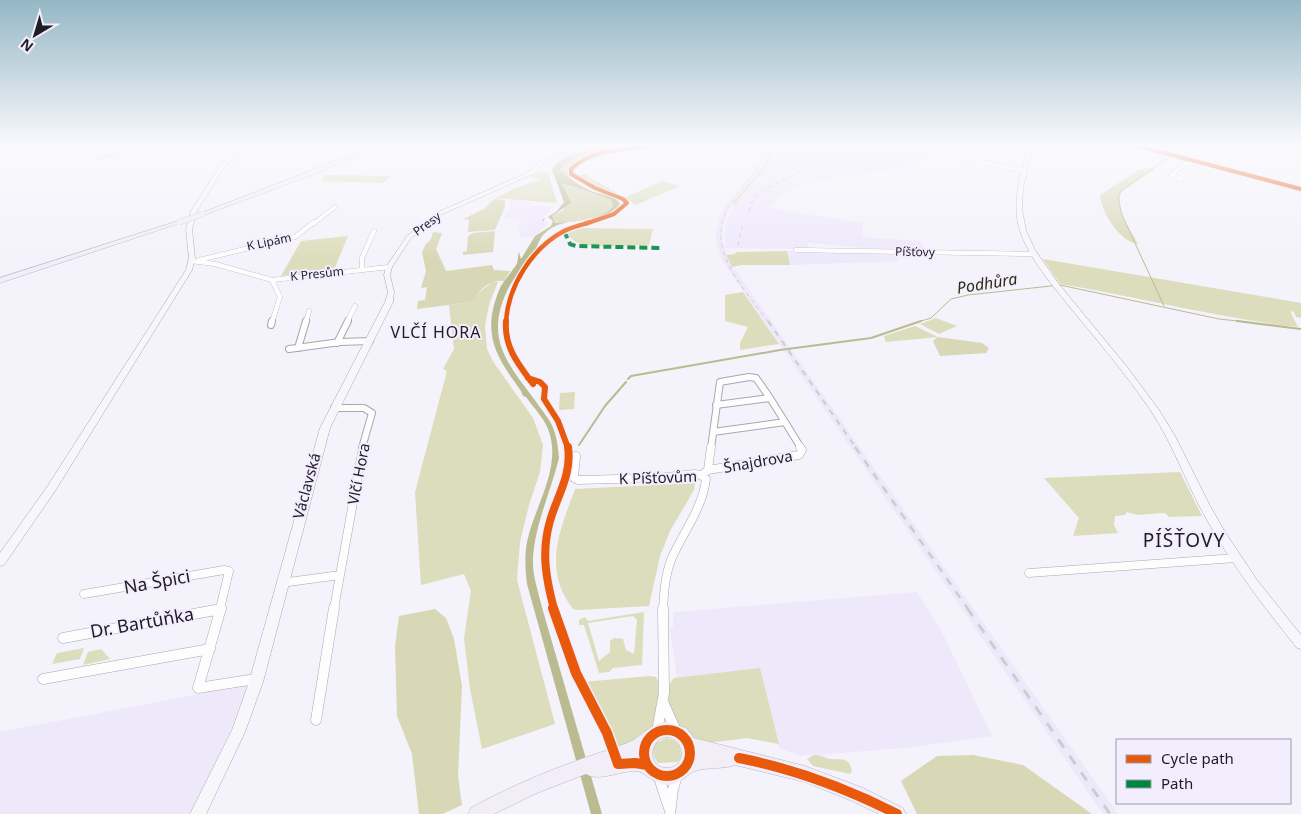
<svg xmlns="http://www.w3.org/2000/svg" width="1301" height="814" font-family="'Noto Sans',sans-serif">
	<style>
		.built { fill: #eee8fb }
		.green { fill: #dcddbc; fill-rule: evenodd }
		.forest { fill: #d8d8b7 }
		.water { fill: #babb90; fill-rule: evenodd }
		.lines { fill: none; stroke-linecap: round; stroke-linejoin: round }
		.stream-far1 { stroke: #babb90; stroke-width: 1 }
		.stream { stroke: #babb90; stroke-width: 2 }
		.street-far4-casing { stroke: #a9a7af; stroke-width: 4.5 }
		.street-far3-casing { stroke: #a9a7af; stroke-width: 5 }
		.street-far2-casing { stroke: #a9a7af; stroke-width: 8 }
		.street-far1-casing { stroke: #a9a7af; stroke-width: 9 }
		.street-casing { stroke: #a9a7af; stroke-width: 11 }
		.secondary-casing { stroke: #a9a7af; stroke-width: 1 }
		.primary-casing { stroke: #bab4c4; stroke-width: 1 }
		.street-far4 { stroke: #fdfdfe; stroke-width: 4 }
		.street-far3 { stroke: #fdfdfe; stroke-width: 4.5 }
		.street-far2 { stroke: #fdfdfe; stroke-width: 6 }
		.street-far1 { stroke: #fdfdfe; stroke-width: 8 }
		.street { stroke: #fdfdfe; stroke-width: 10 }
		.secondary { fill: #f7f6fa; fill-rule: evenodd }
		.primary { fill: #f1eef7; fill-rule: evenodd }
		.rail-far3 { stroke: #cdcdcf; stroke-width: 1; stroke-dasharray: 4 4; stroke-linecap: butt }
		.rail-far2 { stroke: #cdcdcf; stroke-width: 2; stroke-dasharray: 6 6; stroke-linecap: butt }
		.rail-far1 { stroke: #cdcdcf; stroke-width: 2.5; stroke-dasharray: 8 8; stroke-linecap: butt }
		.rail { stroke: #cdcdcf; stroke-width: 3; stroke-dasharray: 10 10; stroke-linecap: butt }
		.primary-bridge-casing { stroke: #bab4c4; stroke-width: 6; stroke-linecap: butt }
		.primary-bridge { stroke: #f1eef7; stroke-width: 5.5 }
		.quiet { stroke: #00873e; stroke-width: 4; stroke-dasharray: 8 4; stroke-linecap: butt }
		.cycleway-far4-casing { stroke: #f3eefe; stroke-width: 5.5 }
		.cycleway-far3-casing { stroke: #f3eefe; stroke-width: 7 }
		.cycleway-far2-casing { stroke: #f3eefe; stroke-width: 9 }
		.cycleway-far1-casing { stroke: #f3eefe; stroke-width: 11 }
		.cycleway-casing { stroke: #f3eefe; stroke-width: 13 }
		.cycleway-far4 { stroke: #e8590c; stroke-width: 4 }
		.cycleway-far3 { stroke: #e8590c; stroke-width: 4.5 }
		.cycleway-far2 { stroke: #e8590c; stroke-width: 6 }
		.cycleway-far1 { stroke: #e8590c; stroke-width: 8 }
		.cycleway { stroke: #e8590c; stroke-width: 10 }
		.labels { text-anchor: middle; stroke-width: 4; stroke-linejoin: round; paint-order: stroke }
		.far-street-label { font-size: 12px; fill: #1f1c25; stroke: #f3eefe }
		.street-label { font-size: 15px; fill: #1f1c25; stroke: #f3eefe }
		.water-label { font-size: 16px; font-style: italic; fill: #2d2d0f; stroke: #f3eefe }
		.neighbourhood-label { font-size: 16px; letter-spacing: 1px; fill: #1f1c25; stroke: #f3eefe }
		.near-street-label { font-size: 18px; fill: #1f1c25; stroke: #f3eefe }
		.near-neighbourhood-label { font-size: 19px; letter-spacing: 1px; fill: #1f1c25; stroke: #f3eefe }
	</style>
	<rect width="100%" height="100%" fill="#f4f2fa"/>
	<path class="built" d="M 768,146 L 773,146 L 767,159 L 733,203 L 723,223 L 722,240 L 728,260 L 1118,814 L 1103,814 L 722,260 L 716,240 L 716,231 L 720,215 L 728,202 L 760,163 Z
		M 777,146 L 815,146 L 826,148 L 829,146 L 946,146 L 910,167 L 803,183 L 779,196 L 770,208 L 837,219 L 863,222 L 863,237 L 921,241 L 923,250 L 879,249 L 808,243 L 807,248 L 796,249 L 725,248 L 725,226 L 734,205 L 769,163 Z
		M 1048,146 L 1136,146 L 1099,157 Z
		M 509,200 L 533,202 L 529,207 L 536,205 L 553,207 L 543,217 L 548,225 L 532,237 L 519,237 L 521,231 L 518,230 L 520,228 L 517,227 L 523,220 L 504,218 L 511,205 L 508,202 Z
		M 787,251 L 894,253 L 898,261 L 790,265 Z
		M 917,592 L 943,634 L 992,736 L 905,748 L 801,756 L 779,748 L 771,716 L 677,678 L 670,628 L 673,628 L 673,614 L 677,612 Z
		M 247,685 L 230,732 L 191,814 L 0,814 L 0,732 Z"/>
	<path class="green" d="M 773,146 L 790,146 L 777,147 L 769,163 L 734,205 L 733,203 L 765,164 Z
		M 541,171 L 548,173 L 557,203 L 495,198 L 514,189 L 540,179 L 530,176 Z
		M 585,173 L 589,177 L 621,195 L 599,189 L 578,176 Z
		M 325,175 L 391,176 L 383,183 L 321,181 Z
		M 662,181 L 680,186 L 636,205 L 624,198 Z
		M 576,228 L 653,229 L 649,245 C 633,245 588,249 576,242 C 572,240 570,237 567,234 Z
		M 348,236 L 334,270 L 281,276 L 301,241 Z
		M 787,251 L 790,265 L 741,265 L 732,267 L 726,255 L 735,254 L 736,252 Z
		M 1043,259 L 1301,303 L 1301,318 L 1296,317 L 1294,312 L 1290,311 L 1298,327 C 1217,318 1140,297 1060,284 Z
		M 493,282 L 498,282 L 489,305 L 485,326 L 487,349 L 494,363 L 533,418 L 543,445 L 540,472 L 529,505 L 520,542 L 517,580 L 555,724 L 482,749 L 470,689 L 464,638 L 471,591 L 464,574 L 421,585 L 415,492 L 447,371 L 443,369 L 454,349 L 449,305 L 472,302 L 475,295 Z
		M 743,292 L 779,344 L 740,350 L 740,343 L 748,327 L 725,321 L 725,295 Z
		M 936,318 L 957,326 L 939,334 L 920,324 Z
		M 915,326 L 938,337 L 886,342 L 884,336 Z
		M 575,392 L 574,409 L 559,410 L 560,393 Z
		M 1180,472 L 1202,516 L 1169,517 L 1165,513 L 1137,515 L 1127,512 L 1125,515 L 1115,516 L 1114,525 L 1118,533 L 1073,536 L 1079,518 L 1044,478 Z
		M 695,483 L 694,490 L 670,531 L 660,556 L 649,606 L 577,610 L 573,609 C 542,569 560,530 575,489 Z
		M 644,612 L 642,665 L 613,668 L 609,672 L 599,673 L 584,625 L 579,625 L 579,620 L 585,617 L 588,621 ZM 633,616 L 637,620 L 634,654 L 626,650 L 623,639 L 614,638 L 610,641 L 610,652 L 599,661 L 588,623 Z
		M 84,648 L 80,659 L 52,664 L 57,653 Z
		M 101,649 L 110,659 L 83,665 L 88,652 Z
		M 760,668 L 779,744 L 747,738 L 708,743 L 702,745 C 695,739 686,734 680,727 C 671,716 662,690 674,678 Z
		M 649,676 L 656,677 L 658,682 L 658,715 L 654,727 L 618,751 L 583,682 Z
		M 666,738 L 674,740 L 680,746 L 681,757 L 678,762 L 658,763 C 652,756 652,751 656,743 Z
		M 814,755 C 820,755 822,756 826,758 C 837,762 849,753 852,772 L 850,774 L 813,766 L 807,759 Z"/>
	<path class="forest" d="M 641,146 L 650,146 C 626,149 598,149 579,165 L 579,168 L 570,169 L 572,176 L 567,177 L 560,170 L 562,166 L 584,154 Z
		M 1150,168 L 1155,169 L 1122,191 C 1114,207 1131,230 1138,244 C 1120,242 1101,212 1100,195 L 1139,170 Z
		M 561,184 C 578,187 596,194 611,200 L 613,206 C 603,220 571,222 554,223 L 552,216 L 564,210 L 566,196 Z
		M 494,199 L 505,200 L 505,207 L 495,230 L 468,232 L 469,220 L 463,219 L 484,209 Z
		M 495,231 L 493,252 L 463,255 L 463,252 L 467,251 L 468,236 L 473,233 Z
		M 433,232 L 442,233 L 436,249 L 446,271 L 492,265 L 494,270 L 510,271 L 504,281 C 491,279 477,291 472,302 L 417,309 L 418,301 L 425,300 L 427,287 L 421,288 L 426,271 L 422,252 L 426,244 L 431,239 Z
		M 938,337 L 982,343 L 989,348 L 986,353 L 940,356 L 933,341 Z
		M 435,609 L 446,618 L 454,639 L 462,686 L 458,776 L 462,805 L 442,814 L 419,814 L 412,754 L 397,716 L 395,647 L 399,616 Z
		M 973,755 L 1023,765 L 1092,814 L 917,814 L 901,781 L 937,756 Z"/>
	<path class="water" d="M 625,146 L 641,146 L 584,154 L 562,166 L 560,170 C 569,178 580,186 591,191 C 601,195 614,194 620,204 C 601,228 564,213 544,234 C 538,240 537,250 531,257 C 523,268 513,278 507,291 C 484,340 509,365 537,403 C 542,411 550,419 553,428 C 557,437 558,448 559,458 C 551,491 535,524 533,558 C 532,576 539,594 543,611 L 602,814 L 591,814 L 527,584 C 525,566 524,551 529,534 C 538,501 562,464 548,429 C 543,417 533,407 526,397 L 523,396 L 521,391 C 495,355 481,333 500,288 C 503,281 516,267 517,263 C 518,261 518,255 519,252 L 521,259 L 535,236 L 551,226 L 553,221 L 548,217 L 557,211 L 564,202 L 552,170 C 562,150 605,148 625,146 ZM 562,184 C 578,187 596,194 611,200 L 613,206 C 603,220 571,222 555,223 L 552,216 L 571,203 Z"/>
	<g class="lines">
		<path class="stream-far1" d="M 99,158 L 140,149
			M 543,221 L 544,219
			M 1164,306 L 1122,215 L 1118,198 L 1121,191 L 1171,156
			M 918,322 L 931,318 L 951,299 L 968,295 L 1060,285 L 1219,319 L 1247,322"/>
		<path class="stream" d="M 1237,321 L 1301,329
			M 628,379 L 631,376 L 780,350 L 871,338 L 921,321
			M 579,445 L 605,406 L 626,382"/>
		<g class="street-far4-casing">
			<path id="street-far4" d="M 926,146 L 948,155 L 1024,171
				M 823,148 L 826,146
				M 141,149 L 165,146
				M 1008,149 L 1009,146
				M 1182,179 L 1171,175 L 1186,163 L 1204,163
				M 313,224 L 335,207"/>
		</g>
		<g class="street-far3-casing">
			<path id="street-far3" d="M 796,250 L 1034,254
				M 199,260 L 295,237 L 314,222
				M 192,261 L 215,264 L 272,280 L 389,267
				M 362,269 L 362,258 L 374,231
				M 272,322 L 280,297 L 272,280
				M 306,322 L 309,311
				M 347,322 L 355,306"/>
		</g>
		<g class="street-far2-casing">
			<path id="street-far2" d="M 271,325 L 272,321
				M 337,343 L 348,321
				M 298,348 L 306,321
				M 289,349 L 340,342 L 370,341
				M 334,408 L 364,408 L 372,413 L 362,448
				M 785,422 L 801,448
				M 713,432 L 785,422 L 770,398 L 716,405
				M 711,448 L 720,382 L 749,377 L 756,378 L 770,398"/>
		</g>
		<g class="street-far1-casing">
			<path id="street-far1" d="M 576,456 L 574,478 L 578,480 L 658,478 L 694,474 L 701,475 L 706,479 C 702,510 683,532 671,560 C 665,576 664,593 663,609
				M 708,470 L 799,455 L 802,450 L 800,447
				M 702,475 L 708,470 L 711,447
				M 1029,573 L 1236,558
				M 281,583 L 340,575 L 363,447
				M 84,594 L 224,570 L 229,571 L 220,609
				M 334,609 L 340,575"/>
		</g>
		<g class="street-casing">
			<path id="street" d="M 221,608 L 198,688 L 256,679
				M 63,638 L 221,609
				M 43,679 L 210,649
				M 664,704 L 676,731
				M 316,720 L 334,608
				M 657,731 L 664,693 L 663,608
				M 659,778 L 669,808
				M 670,814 L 673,789 L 677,776"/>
		</g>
		<g class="secondary-casing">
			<path id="secondary" d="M 246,146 L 250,146 L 225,166 L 197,211 L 192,229 L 195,258 L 192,270 L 55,491 L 4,565 L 0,566 L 0,553 L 47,487 L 186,270 L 189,258 L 186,229 L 191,211 L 221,164 Z
				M 590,146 L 596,146 L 546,162 L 533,174 L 440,215 L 411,238 L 392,267 L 390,275 L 394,292 L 393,302 L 330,428 L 263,682 L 245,732 L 206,814 L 190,814 L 232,730 L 249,682 L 320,428 L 385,302 L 388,292 L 384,275 L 386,267 L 407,236 L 436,213 L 529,172 L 542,160 Z
				M 1028,146 L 1032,146 L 1023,188 L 1022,209 L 1026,231 L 1035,250 L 1058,283 L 1127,367 L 1159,410 L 1175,436 L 1209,504 L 1225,532 L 1257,580 L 1301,635 L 1301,649 L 1297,648 C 1264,607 1231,564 1206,518 C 1186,483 1173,444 1151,411 C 1125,372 1094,337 1065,301 C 1048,280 1029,257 1020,231 C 1011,203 1021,174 1028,146 Z
				M 1136,146 L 1142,146 L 1301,187 L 1301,191 Z"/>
		</g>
		<g class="primary-casing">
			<path id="primary" d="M 375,146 L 382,146 L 312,175 L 204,215 L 199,214 Z
				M 178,221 L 183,222 L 0,283 L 0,278 Z
				M 667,722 L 686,728 L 694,738 L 805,766 L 863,788 L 903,808 L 906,814 L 879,814 L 852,801 L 805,782 L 735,765 C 722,770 706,766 693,772 C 685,776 681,783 670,785 C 653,786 647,771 635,771 C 621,771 597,782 586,774 L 537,793 L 494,814 L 468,814 L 471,808 C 503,790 538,775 573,762 C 591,755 610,750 627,743 C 642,737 650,723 667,722 ZM 667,737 C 686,739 687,768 667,768 C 647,768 648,739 667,737 Z"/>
		</g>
		<use href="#street-far4" class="street-far4"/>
		<use href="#street-far3" class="street-far3"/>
		<use href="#street-far2" class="street-far2"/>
		<use href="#street-far1" class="street-far1"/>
		<use href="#street" class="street"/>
		<use href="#secondary" class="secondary"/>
		<use href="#primary" class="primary"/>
		<path class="rail-far3" d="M 819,160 L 831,146
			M 749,211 L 752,201 L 761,191 L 823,160 L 847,154 L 864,146
			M 738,245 L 743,223
			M 768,322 C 742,285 700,246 733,200 C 746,182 761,167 770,146"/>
		<path class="rail-far2" d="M 768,321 L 856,448"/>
		<path class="rail-far1" d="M 855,447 L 968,609"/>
		<path class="rail" d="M 967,608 L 1110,814"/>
		<g class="primary-bridge-casing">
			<path id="primary-bridge" d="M 180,222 L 202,214"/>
		</g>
		<use href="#primary-bridge" class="primary-bridge"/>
		<path class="quiet" d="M 564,231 L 570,244 L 576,246 L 662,248"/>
		<g class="cycleway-far4-casing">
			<path id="cycleway-far4" d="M 1138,146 L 1301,189
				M 585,224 L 614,214 L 627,203 L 623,199 L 595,188 L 571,174 L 571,169 C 592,149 621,150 648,146"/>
		</g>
		<g class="cycleway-far3-casing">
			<path id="cycleway-far3" d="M 506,322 C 508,286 532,248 564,231 C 572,227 582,225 590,222"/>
		</g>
		<g class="cycleway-far2-casing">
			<path id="cycleway-far2" d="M 506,321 C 504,347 518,364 533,384
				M 528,378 L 540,382 L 545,387 L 544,399 L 558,421 L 568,448"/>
		</g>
		<g class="cycleway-far1-casing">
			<path id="cycleway-far1" d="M 554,609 C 546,579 541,552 550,521 C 557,496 572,475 568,447"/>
		</g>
		<g class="cycleway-casing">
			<path id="cycleway" d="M 553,608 L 576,673 L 607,733 L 618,764 L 635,763 L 647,765
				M644 753a23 23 0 1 1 46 0a23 23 0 1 1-46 0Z
				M 739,758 C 795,769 846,788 897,814"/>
		</g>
		<use href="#cycleway-far4" class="cycleway-far4"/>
		<use href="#cycleway-far3" class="cycleway-far3"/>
		<use href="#cycleway-far2" class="cycleway-far2"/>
		<use href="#cycleway-far1" class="cycleway-far1"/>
		<use href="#cycleway" class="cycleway"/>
	</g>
	<linearGradient id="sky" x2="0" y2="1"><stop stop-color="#95b7c5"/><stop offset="0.56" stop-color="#faf9fd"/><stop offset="1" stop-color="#faf9fd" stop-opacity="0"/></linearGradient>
	<rect width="1301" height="260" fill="url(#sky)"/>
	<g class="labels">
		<g class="far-street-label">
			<text transform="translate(427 224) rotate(-36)" y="4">Presy</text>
			<text transform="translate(269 242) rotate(-12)" y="4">K Lipám</text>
			<text transform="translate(915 252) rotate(1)" y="4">Píšťovy</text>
			<text transform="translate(317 274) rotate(-6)" y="4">K Presům</text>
		</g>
		<g class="street-label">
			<text transform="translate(758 462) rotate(-10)" y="5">Šnajdrova</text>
			<text transform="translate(359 474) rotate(-79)" y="5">Vlčí Hora</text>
			<text transform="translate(658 478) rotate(-2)" y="5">K Píšťovům</text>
			<text transform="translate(307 486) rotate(-75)" y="5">Václavská</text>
		</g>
		<g class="water-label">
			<text transform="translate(987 283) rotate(-9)" y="6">Podhůra</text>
		</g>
		<g class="neighbourhood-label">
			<text x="436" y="338">VLČÍ HORA</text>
		</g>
		<g class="near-street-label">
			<text transform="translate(157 582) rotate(-10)" y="6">Na Špici</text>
			<text transform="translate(142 623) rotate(-10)" y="6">Dr. Bartůňka</text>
		</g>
		<g class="near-neighbourhood-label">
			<text x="1184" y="547">PÍŠŤOVY</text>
		</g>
	</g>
	<rect x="1116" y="739" width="175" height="65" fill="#f3eefe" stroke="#9e9aa7"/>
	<rect x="1126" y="755" width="25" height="8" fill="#e8590c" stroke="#9e9aa7"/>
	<text x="1161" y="764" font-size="15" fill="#1f1c25">Cycle path</text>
	<rect x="1126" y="780" width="25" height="8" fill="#00873e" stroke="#9e9aa7"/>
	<text x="1161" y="789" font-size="15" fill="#1f1c25">Path</text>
	<g transform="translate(35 35) rotate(218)" stroke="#f3eefe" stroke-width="4" paint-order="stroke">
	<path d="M0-4L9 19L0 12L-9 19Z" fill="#1f1c25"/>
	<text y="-8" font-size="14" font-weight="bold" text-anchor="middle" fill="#1f1c25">N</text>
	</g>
</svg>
